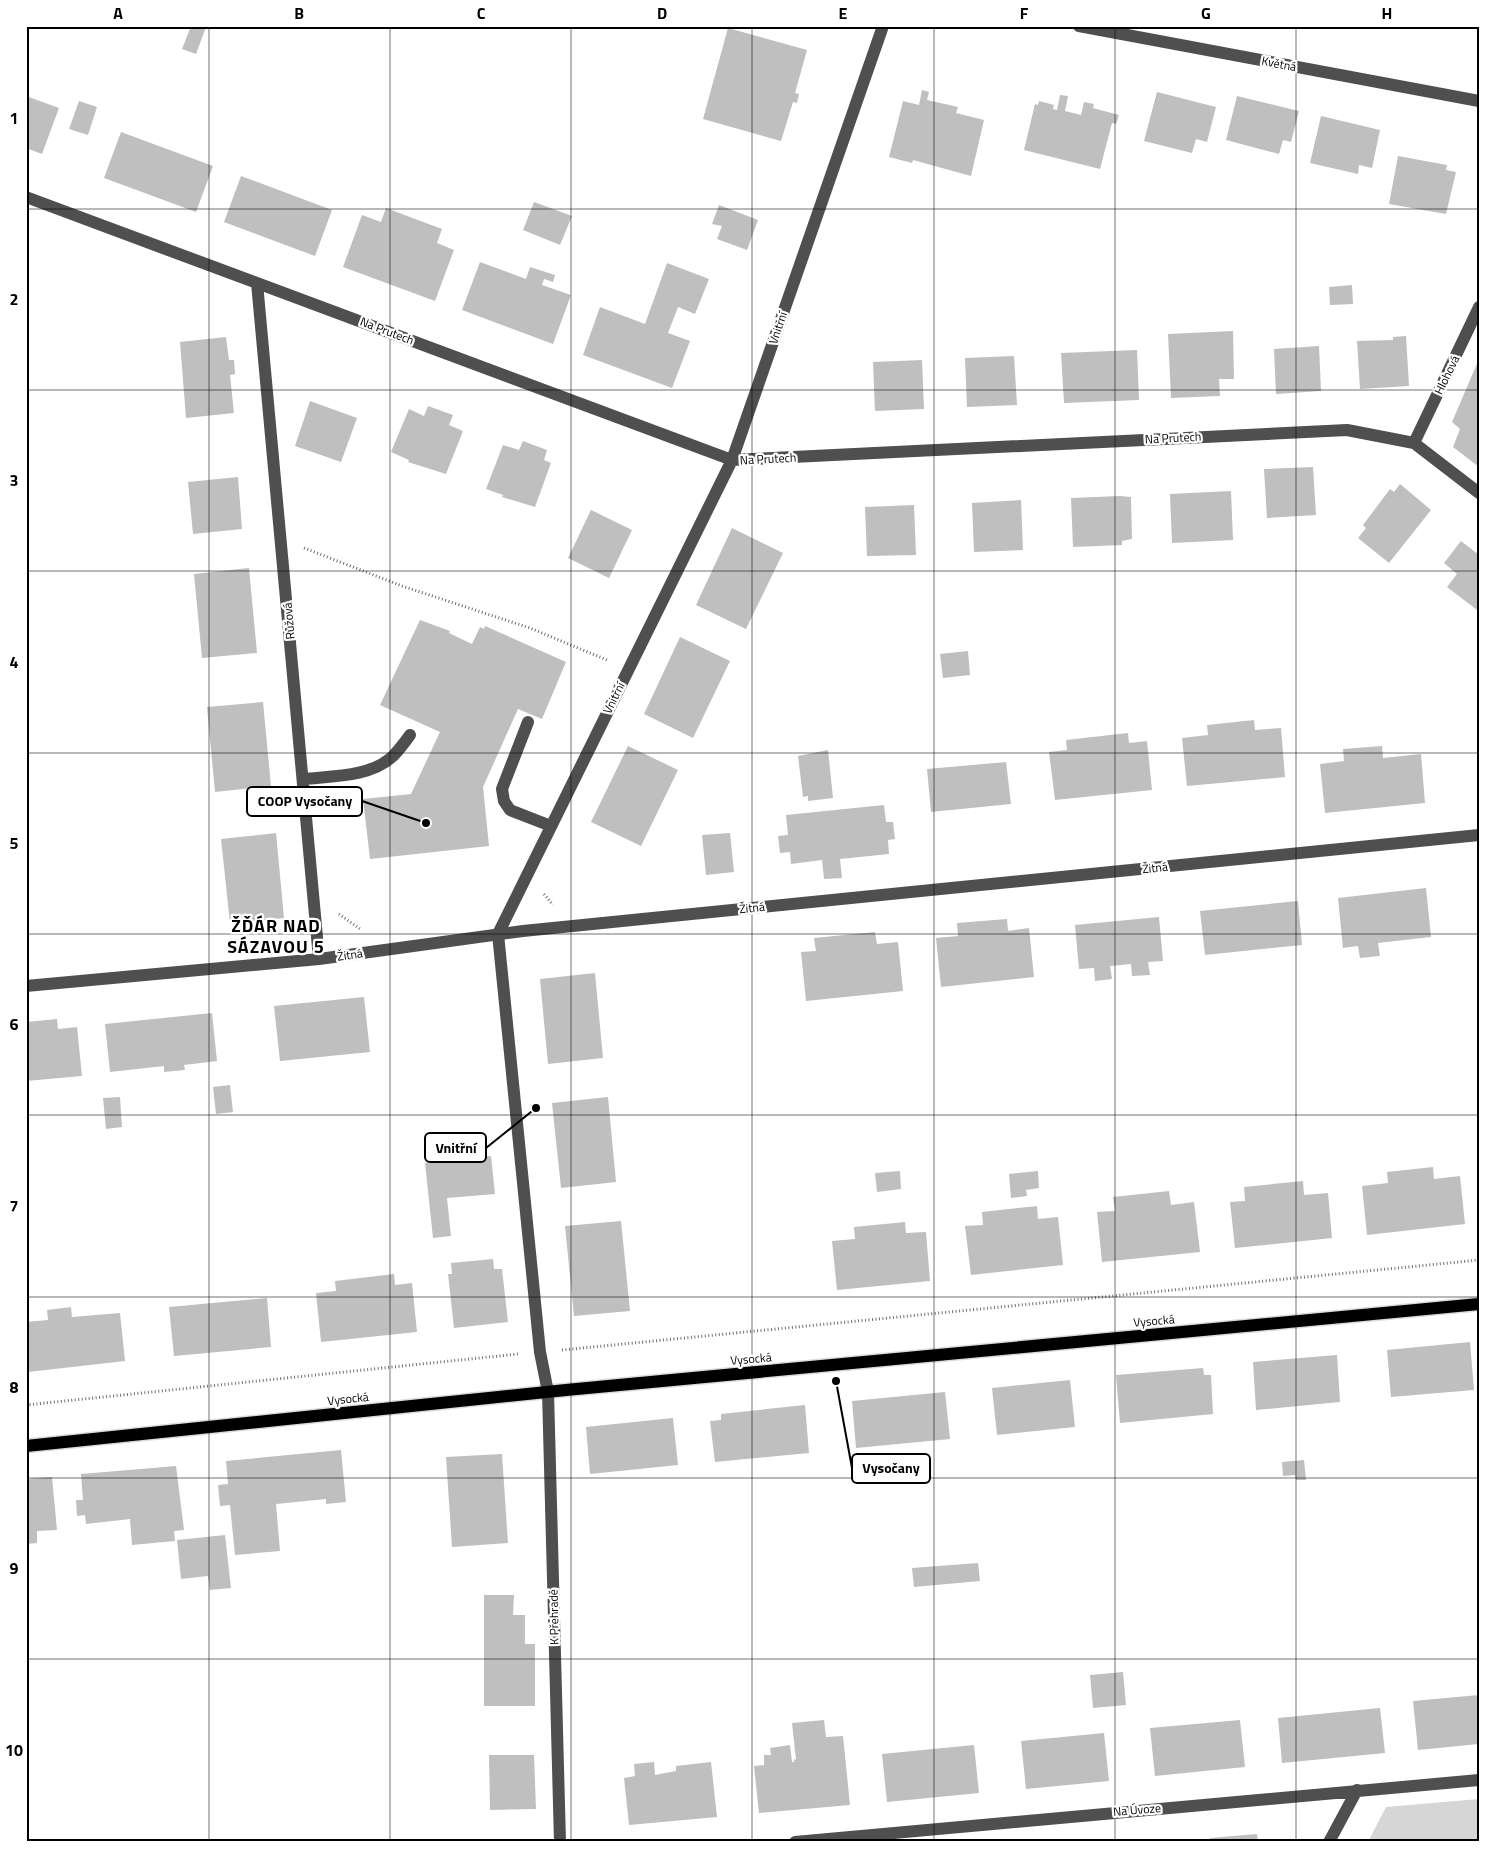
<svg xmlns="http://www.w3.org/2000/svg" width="1505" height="1868" font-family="'Titillium Web',sans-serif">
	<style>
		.green { fill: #d6d6d6 }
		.building { fill: #bfbfbf }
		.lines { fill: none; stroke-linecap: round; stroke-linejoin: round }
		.major-casing { stroke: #dbdbdb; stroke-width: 15 }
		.path { stroke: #717171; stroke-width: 3; stroke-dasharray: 1 2.5; stroke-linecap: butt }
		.minor { stroke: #4f4f4f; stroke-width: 12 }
		.major { stroke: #000; stroke-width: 12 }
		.grid { fill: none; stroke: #000; stroke-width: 1; stroke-opacity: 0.55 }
		.labels { text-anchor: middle; stroke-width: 4.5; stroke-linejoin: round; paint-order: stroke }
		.street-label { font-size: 12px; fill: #000; stroke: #fff }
		.district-label { font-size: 18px; font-weight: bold; letter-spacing: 1px; fill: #000; stroke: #fff }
		.leader { fill: none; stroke: #000; stroke-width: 2 }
		.callout-dot { fill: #000; stroke: #fff; stroke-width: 2 }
		.callout { fill: #fff; stroke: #000; stroke-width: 2 }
		.callout-label { font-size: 14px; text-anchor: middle; font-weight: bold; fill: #000 }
		.neatline { fill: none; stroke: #000; stroke-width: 2 }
		.grid-label { font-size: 16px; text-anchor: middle; font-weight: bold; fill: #000 }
	</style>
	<rect width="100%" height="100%" fill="#fff"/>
	<path class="green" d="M 1479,1799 L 1479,1842 L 1368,1842 L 1386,1807 Z"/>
	<path class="building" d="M 191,26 L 206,27 L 196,54 L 182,49 Z
		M 728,28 L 807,50 L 795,93 L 799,94 L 797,103 L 793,102 L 781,141 L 703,119 Z
		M 922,90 L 929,92 L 927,100 L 958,107 L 956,113 L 984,120 L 971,176 L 913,160 L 912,163 L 889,157 L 903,101 L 919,105 Z
		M 1157,92 L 1216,107 L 1207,142 L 1196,139 L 1192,153 L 1144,141 Z
		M 1060,95 L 1068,96 L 1065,111 L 1081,115 L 1084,102 L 1094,104 L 1093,108 L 1119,115 L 1116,124 L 1112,123 L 1100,169 L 1024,150 L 1035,104 L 1038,105 L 1039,101 L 1054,105 L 1053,109 L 1057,110 Z
		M 26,96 L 59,108 L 42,154 L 26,148 Z
		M 1237,96 L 1299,111 L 1291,142 L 1283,140 L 1279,154 L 1226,140 Z
		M 79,101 L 97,107 L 88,135 L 69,129 Z
		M 1321,116 L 1380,130 L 1372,168 L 1359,165 L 1358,174 L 1310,163 Z
		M 121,132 L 213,166 L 196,212 L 104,178 Z
		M 1398,156 L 1447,165 L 1446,170 L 1456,172 L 1446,214 L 1389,204 Z
		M 241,176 L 332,210 L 315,256 L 224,222 Z
		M 534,202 L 572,216 L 560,245 L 523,230 Z
		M 719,205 L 758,220 L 747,250 L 717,239 L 722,226 L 712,224 Z
		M 386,208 L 442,229 L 437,243 L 454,250 L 435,301 L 343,267 L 362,215 L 381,222 Z
		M 480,262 L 526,279 L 530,267 L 555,275 L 553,282 L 544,279 L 542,285 L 571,295 L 553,344 L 462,310 Z
		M 667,263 L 709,279 L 695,314 L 678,307 L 668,333 L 690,341 L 672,388 L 583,355 L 600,307 L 645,324 Z
		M 1352,285 L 1353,304 L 1330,305 L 1329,287 Z
		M 1233,331 L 1234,379 L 1219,379 L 1220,396 L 1171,398 L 1168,334 Z
		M 1406,336 L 1409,386 L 1360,389 L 1357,341 L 1393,340 L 1393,337 Z
		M 226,337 L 229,360 L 234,360 L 235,374 L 230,375 L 234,413 L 186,418 L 180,342 Z
		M 1319,346 L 1321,391 L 1276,394 L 1274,349 Z
		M 1137,350 L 1139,400 L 1064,403 L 1061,353 Z
		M 1014,356 L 1017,405 L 967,407 L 965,358 Z
		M 1479,359 L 1479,467 L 1453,447 L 1460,429 L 1452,422 Z
		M 922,360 L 924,409 L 875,411 L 873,362 Z
		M 310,401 L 357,418 L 341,462 L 295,446 Z
		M 428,406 L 453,415 L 449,425 L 463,431 L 446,474 L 408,462 L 409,460 L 391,452 L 409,409 L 424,416 Z
		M 523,441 L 547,450 L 544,460 L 551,463 L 535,507 L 502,497 L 503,495 L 486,489 L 503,445 L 519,450 Z
		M 1313,467 L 1316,515 L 1267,518 L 1264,469 Z
		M 238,477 L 242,529 L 193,534 L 188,482 Z
		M 1400,484 L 1431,510 L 1389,563 L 1358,538 L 1366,528 L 1363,525 L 1390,489 L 1394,492 Z
		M 1231,491 L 1233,540 L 1172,543 L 1170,494 Z
		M 1120,496 L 1131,497 L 1132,539 L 1122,541 L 1122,545 L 1073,547 L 1071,498 Z
		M 1021,500 L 1023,550 L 974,552 L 972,503 Z
		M 914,505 L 916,555 L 867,556 L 865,507 Z
		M 591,510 L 632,530 L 609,578 L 568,558 Z
		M 732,528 L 783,553 L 746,629 L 696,605 Z
		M 1461,541 L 1479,555 L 1479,607 L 1477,610 L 1447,587 L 1457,574 L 1444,563 Z
		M 249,568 L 257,653 L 202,658 L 194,574 Z
		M 420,620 L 450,631 L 449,633 L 472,644 L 480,627 L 484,629 L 485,626 L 566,662 L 542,719 L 518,709 L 483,787 L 489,846 L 370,859 L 363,799 L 411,794 L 440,732 L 380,705 Z
		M 680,637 L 730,661 L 693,738 L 644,714 Z
		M 968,651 L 970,675 L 943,678 L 940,654 Z
		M 263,702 L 271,786 L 215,792 L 207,707 Z
		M 1254,720 L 1255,730 L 1281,728 L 1285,777 L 1187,786 L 1182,738 L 1208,735 L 1207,725 Z
		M 1128,733 L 1129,743 L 1147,741 L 1152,790 L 1055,800 L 1049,752 L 1067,750 L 1066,740 Z
		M 628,746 L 678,770 L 641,846 L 591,822 Z
		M 1382,746 L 1383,758 L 1421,754 L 1425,803 L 1325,813 L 1320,764 L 1344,761 L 1343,749 Z
		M 828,750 L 833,798 L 808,801 L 808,796 L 803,797 L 798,756 Z
		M 1006,762 L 1011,804 L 931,812 L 927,769 Z
		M 884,805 L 886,822 L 893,822 L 895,839 L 888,840 L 889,854 L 840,859 L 842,878 L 824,879 L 822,860 L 791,864 L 790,852 L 780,853 L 778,836 L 788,835 L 786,815 Z
		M 276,833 L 284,918 L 230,923 L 221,839 Z
		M 730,833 L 734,872 L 706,875 L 702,835 Z
		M 1426,888 L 1431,937 L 1378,943 L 1380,956 L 1360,958 L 1358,946 L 1343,948 L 1338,898 Z
		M 1298,901 L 1302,945 L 1205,955 L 1200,911 Z
		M 1159,917 L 1163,961 L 1148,962 L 1150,975 L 1132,976 L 1131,964 L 1110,966 L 1112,979 L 1095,981 L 1094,968 L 1079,969 L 1075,925 Z
		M 1007,919 L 1008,931 L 1029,928 L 1034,977 L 941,987 L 936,938 L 958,936 L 957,923 Z
		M 875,932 L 877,944 L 898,942 L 903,991 L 806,1001 L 801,952 L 816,951 L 814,938 Z
		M 595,973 L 603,1058 L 548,1064 L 540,979 Z
		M 364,997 L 370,1052 L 280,1061 L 274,1006 Z
		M 212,1013 L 217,1061 L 184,1065 L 185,1070 L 164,1072 L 164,1066 L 110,1072 L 105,1024 Z
		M 57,1019 L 58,1029 L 77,1027 L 82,1076 L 26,1081 L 26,1022 Z
		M 230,1085 L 233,1112 L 216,1114 L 213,1087 Z
		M 120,1097 L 122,1127 L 106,1129 L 103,1098 Z
		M 608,1097 L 616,1182 L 561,1188 L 552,1103 Z
		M 491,1156 L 495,1194 L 447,1198 L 451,1236 L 433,1238 L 425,1163 Z
		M 1433,1167 L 1434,1179 L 1460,1176 L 1465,1224 L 1367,1235 L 1362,1186 L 1388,1183 L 1387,1172 Z
		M 900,1171 L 901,1189 L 877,1192 L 875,1173 Z
		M 1038,1171 L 1039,1188 L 1026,1190 L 1027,1196 L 1011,1198 L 1009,1174 Z
		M 1303,1181 L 1304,1195 L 1328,1193 L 1332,1238 L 1235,1248 L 1230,1202 L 1245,1201 L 1244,1187 Z
		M 1169,1191 L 1171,1205 L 1194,1202 L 1200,1252 L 1102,1262 L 1097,1212 L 1115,1211 L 1113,1197 Z
		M 1037,1206 L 1038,1219 L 1058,1217 L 1063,1265 L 971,1275 L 965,1226 L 983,1225 L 982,1212 Z
		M 621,1221 L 630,1311 L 574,1316 L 565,1226 Z
		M 905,1222 L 906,1233 L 926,1232 L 930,1281 L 837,1290 L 832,1241 L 855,1239 L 854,1227 Z
		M 493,1259 L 494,1269 L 502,1269 L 508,1322 L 454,1328 L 448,1274 L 452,1274 L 451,1263 Z
		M 394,1274 L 395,1285 L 412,1283 L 417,1332 L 321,1342 L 316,1293 L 336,1291 L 335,1281 Z
		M 267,1298 L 271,1347 L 174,1356 L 169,1307 Z
		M 71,1307 L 72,1317 L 120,1313 L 125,1361 L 28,1372 L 26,1322 L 48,1320 L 47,1310 Z
		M 1470,1342 L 1474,1390 L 1391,1397 L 1387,1350 Z
		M 1337,1355 L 1340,1402 L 1256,1410 L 1253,1362 Z
		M 1203,1368 L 1204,1375 L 1211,1375 L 1213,1414 L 1120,1423 L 1116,1375 Z
		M 1070,1380 L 1075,1427 L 997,1435 L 992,1388 Z
		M 945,1392 L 950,1439 L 856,1448 L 852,1401 Z
		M 805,1405 L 809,1453 L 715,1462 L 710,1421 L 721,1420 L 721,1414 Z
		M 673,1418 L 678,1465 L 590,1474 L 586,1427 Z
		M 341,1450 L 346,1502 L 326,1504 L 326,1499 L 276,1504 L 280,1551 L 235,1555 L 230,1505 L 220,1506 L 218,1485 L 228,1484 L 226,1461 Z
		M 502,1454 L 508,1543 L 452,1547 L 446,1457 Z
		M 1304,1460 L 1306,1480 L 1296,1480 L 1295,1475 L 1283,1476 L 1282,1462 Z
		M 176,1466 L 184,1530 L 174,1531 L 175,1541 L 132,1545 L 130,1519 L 86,1524 L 85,1515 L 77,1516 L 76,1500 L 83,1500 L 81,1474 Z
		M 52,1477 L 57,1530 L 37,1531 L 37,1543 L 26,1544 L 26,1479 Z
		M 225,1535 L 231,1588 L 210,1590 L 208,1576 L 181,1579 L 177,1540 Z
		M 978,1563 L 980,1581 L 914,1587 L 912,1568 Z
		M 484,1595 L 514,1595 L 513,1615 L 525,1615 L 525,1644 L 535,1644 L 535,1706 L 484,1706 Z
		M 1123,1672 L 1126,1705 L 1093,1708 L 1090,1675 Z
		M 1479,1695 L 1479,1744 L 1418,1750 L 1413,1701 Z
		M 1380,1708 L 1385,1753 L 1282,1763 L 1278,1718 Z
		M 824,1720 L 826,1737 L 843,1736 L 850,1805 L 759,1813 L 754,1766 L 764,1765 L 764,1755 L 771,1755 L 770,1748 L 790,1745 L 792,1762 L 794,1762 L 794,1759 L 796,1760 L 792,1723 Z
		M 1240,1720 L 1245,1767 L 1155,1776 L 1150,1728 Z
		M 1104,1733 L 1109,1781 L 1026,1789 L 1021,1741 Z
		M 974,1745 L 979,1793 L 887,1802 L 882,1754 Z
		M 489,1755 L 534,1755 L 536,1809 L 490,1810 Z
		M 654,1762 L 655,1775 L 676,1771 L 676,1766 L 711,1762 L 717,1817 L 629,1825 L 624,1778 L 635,1776 L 634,1764 Z
		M 1257,1834 L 1258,1842 L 1210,1842 L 1210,1838 Z"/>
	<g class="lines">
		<g class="major-casing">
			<path id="major" d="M 26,1446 L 566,1390 L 1479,1304"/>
		</g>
		<path class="path" d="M 304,548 L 402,586 L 530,628 L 607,660
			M 544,894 L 553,905
			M 339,914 L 360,929
			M 562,1350 L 1479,1260
			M 26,1405 L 518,1354"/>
		<path class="minor" d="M 1079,26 L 1479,101
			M 26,197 L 732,460 L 1347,430 L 1414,443 L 1479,493
			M 257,283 L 319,959
			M 1414,443 L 1479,307
			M 528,722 L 502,789 L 504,801 L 510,810 L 551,826
			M 304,779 C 332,776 371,777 393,756 C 399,750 405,742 410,735
			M 26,986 L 319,959 L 523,931 L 1479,835
			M 560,1842 L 548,1392 L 540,1352 L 498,934 L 732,460 L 883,26
			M 795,1842 L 1479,1780
			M 1329,1842 L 1357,1790"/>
		<use href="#major" class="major"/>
	</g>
	<path class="grid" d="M 209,26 L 209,1842M 390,26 L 390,1842M 571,26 L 571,1842M 752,26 L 752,1842M 934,26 L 934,1842M 1115,26 L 1115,1842M 1296,26 L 1296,1842M 26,209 L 1479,209M 26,390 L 1479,390M 26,571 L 1479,571M 26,753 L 1479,753M 26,934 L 1479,934M 26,1115 L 1479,1115M 26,1297 L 1479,1297M 26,1478 L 1479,1478M 26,1659 L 1479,1659"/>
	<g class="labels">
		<g class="street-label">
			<text transform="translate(1279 64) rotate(11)" y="4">Květná</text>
			<text transform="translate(778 328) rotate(-71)" y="4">Vnitřní</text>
			<text transform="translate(387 331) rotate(21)" y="4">Na Prutech</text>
			<text transform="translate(1447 375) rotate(-64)" y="4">Hlohová</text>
			<text transform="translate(1173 438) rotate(-3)" y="4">Na Prutech</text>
			<text transform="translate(768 459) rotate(-3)" y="4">Na Prutech</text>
			<text transform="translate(289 621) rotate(-95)" y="4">Růžová</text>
			<text transform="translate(614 698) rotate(-64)" y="4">Vnitřní</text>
			<text transform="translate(1155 868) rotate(-6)" y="4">Žitná</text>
			<text transform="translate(752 908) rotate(-6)" y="4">Žitná</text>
			<text transform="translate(350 955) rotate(-8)" y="4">Žitná</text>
			<text transform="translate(1154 1321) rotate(-5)" y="4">Vysocká</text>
			<text transform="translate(751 1359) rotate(-5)" y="4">Vysocká</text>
			<text transform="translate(348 1399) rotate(-6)" y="4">Vysocká</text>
			<text transform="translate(554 1617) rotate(-91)" y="4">K Přehradě</text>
			<text transform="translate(1137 1810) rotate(-5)" y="4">Na Úvoze</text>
		</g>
		<g class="district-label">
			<text x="276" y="932">ŽĎÁR NAD<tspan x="276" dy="21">SÁZAVOU 5</tspan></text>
		</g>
	</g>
	<path class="leader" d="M426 823L362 801M536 1108L486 1148M836 1381L852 1468"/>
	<g class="callout-dot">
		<circle cx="426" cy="823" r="5"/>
		<circle cx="536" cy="1108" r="5"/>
		<circle cx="836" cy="1381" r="5"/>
	</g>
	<g class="callout">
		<rect x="247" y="787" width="115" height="29" rx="5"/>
		<rect x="425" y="1133" width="61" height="29" rx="5"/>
		<rect x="852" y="1454" width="78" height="29" rx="5"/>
	</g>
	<g class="callout-label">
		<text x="305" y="806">COOP Vysočany</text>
		<text x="456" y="1153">Vnitřní</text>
		<text x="891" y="1473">Vysočany</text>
	</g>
	<rect width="1505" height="1868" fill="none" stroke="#ffffff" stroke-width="55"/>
	<rect x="28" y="28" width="1450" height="1812" class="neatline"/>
	<g class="grid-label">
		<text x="118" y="19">A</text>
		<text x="299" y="19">B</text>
		<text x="481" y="19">C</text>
		<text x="662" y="19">D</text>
		<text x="843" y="19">E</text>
		<text x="1024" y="19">F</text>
		<text x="1206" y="19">G</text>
		<text x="1387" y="19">H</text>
		<text x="14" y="124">1</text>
		<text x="14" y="305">2</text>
		<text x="14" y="486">3</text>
		<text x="14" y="668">4</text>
		<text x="14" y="849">5</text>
		<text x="14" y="1030">6</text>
		<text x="14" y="1212">7</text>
		<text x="14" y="1393">8</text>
		<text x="14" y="1574">9</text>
		<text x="14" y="1756">10</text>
	</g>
</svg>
